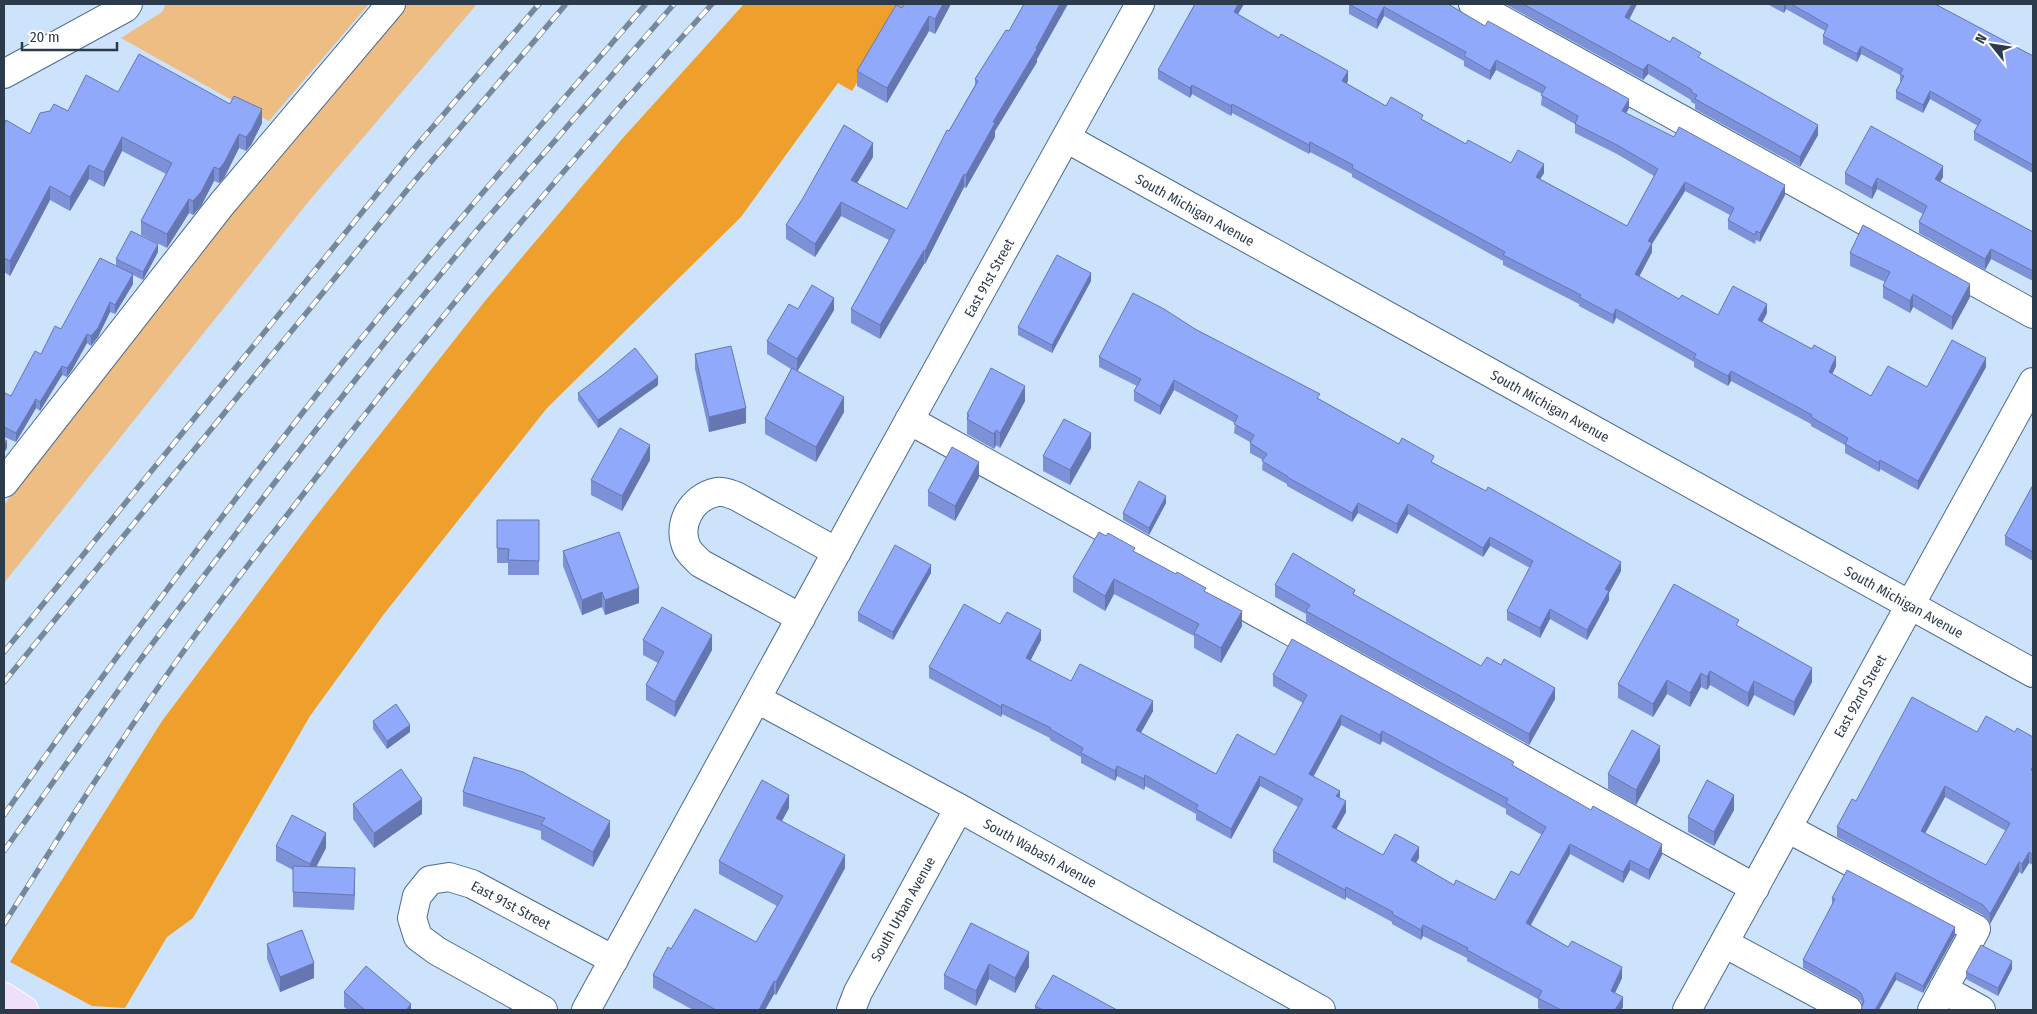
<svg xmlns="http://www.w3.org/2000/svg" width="2037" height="1014" font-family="'Fira Sans Condensed',sans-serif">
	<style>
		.green { fill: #edbd83 }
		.forest { fill: #efa02c }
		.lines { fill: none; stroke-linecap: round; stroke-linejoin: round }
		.minor-casing { stroke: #4b6c90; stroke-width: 30 }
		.major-casing { stroke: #fff; stroke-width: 30 }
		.minor { stroke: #fff; stroke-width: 28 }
		.major { stroke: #f0dffb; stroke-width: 28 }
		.rail-casing { stroke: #76889b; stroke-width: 5.5 }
		.rail { stroke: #fff; stroke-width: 4; stroke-dasharray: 11; stroke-linecap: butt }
		.wall { fill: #7d91d8; fill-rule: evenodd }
		.shaded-wall { fill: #6676b0 }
		.building { fill: #91a9fb; stroke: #6676b0; fill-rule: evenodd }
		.labels { text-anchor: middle; stroke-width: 4; stroke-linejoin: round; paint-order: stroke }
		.street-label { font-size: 14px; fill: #2c3b4b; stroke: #fff }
	</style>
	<rect width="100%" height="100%" fill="#cde3fb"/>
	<path class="green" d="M 166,4 L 369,4 L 269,121 L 121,38 L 162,12 Z
		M 407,4 L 477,4 L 309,201 L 4,583 L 4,505 L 150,312 L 299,126 Z"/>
	<path class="forest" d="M 744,4 L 904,4 L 852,91 L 838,83 L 741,217 L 547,408 L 384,614 L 310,716 L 193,918 L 167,937 L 125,1008 L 92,1006 L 10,962 L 162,721 L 312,521 L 485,301 L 622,139 Z"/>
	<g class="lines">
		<g class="minor-casing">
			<path id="minor" d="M 1473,4 L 2033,314
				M 4,74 L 125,8 L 128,4
				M 1066,138 L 2033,673
				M 909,420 L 1755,888
				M 4,483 L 221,205 L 391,4
				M 801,618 L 700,563 C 696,558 690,554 687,548 C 676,524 692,497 717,492 C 723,491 730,494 736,496 L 837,552
				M 757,699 L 959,808 L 1321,1010
				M 1787,828 L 1976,929 L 1932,1010
				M 1724,943 L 1848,1010
				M 1943,989 L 1981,1010
				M 543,1010 L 437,951 L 418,937 L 412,918 L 417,896 L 430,880 L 449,877 L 472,884 L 614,960
				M 586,1010 L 859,511 L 1140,4
				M 851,1010 L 858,992 L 959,808
				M 1687,1010 L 2033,382"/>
		</g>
		<g class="major-casing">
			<path id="major" d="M 4,997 L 24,1010"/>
		</g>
		<use href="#minor" class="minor"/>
		<use href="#major" class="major"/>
		<g class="rail-casing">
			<path id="rail" d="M 4,652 L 412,151 L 539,4
				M 4,682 L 412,184 L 566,4
				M 4,815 C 102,674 205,537 311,402 C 418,265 532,135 646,4
				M 4,851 L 140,660 L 282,473 L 386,341 L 478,229 L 674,4
				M 4,924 C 64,829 125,732 191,641 C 228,589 269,539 308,488 C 436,321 570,159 712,4"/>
		</g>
		<use href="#rail" class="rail"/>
	</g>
	<path class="wall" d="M 904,4 L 951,4 L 935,34 L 929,31 L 887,103 L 857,86 L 857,71 L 902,8 Z
		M 1024,4 L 1068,4 L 1037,59 L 1037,62 L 995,131 L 995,137 L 966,188 L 964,187 L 925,264 L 924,264 L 880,339 L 851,323 L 851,309 L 889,240 L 841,216 L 815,257 L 786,239 L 786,225 L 873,157 L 857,183 L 907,209 L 949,131 L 975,85 L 975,79 L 1009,31 Z
		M 1195,4 L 1244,4 L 1238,14 L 1348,81 L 1346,83 L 1386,106 L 1423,120 L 1466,144 L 1511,163 L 1544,173 L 1540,179 L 1627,226 L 1654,176 L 1617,154 L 1575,133 L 1575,124 L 1541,105 L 1542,94 L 1496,70 L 1490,80 L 1464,66 L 1464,61 L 1384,16 L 1377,29 L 1349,14 L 1349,4 L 1448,4 L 1485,26 L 1629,108 L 1626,113 L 1785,195 L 1760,242 L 1756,240 L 1755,244 L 1728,229 L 1728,220 L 1730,215 L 1685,191 L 1652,244 L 1652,252 L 1639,277 L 1679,299 L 1718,315 L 1767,313 L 1762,323 L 1836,366 L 1832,374 L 1871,396 L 1927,387 L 1986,367 L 1918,490 L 1880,469 L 1879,472 L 1845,453 L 1845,445 L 1811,426 L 1811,424 L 1731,381 L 1728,386 L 1694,367 L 1694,362 L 1616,318 L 1613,324 L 1579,306 L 1579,304 L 1503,265 L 1503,261 L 1352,177 L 1352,174 L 1310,152 L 1309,154 L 1232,113 L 1231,116 L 1192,94 L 1190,98 L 1158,79 L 1158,70 Z
		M 1505,4 L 1637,4 L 1629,20 L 1701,59 L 1818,135 L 1800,167 L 1695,109 L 1695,104 L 1691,102 L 1691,100 L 1648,74 L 1643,80 Z
		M 1767,4 L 1935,4 L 2033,56 L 2033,173 L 1974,140 L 1974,132 L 1978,126 L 1930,99 L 1923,113 L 1896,99 L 1896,91 L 1901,82 L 1900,81 L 1900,75 L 1861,54 L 1857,62 L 1823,44 L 1823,36 L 1825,31 L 1786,9 L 1784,13 Z
		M 118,92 L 262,123 L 251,145 L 246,151 L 239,148 L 224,178 L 219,183 L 214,181 L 201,206 L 193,215 L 189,213 L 167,248 L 141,235 L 141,221 L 166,174 L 122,151 L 104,187 L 89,179 L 70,211 L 50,200 L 10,276 L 4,272 L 4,125 L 30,134 L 68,111 Z
		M 1845,173 L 1943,177 L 1940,182 L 2033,232 L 2033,281 L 1991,259 L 1985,270 L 1919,233 L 1919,222 L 1923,214 L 1877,189 L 1872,199 L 1845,184 Z
		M 158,252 L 143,280 L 133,275 L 133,284 L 115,314 L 110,312 L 98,337 L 91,346 L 87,343 L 72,370 L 67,377 L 62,375 L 40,411 L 36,408 L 16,442 L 4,437 L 4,396 L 11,396 L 41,354 L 116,266 L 116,259 Z
		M 1850,253 L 1970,297 L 1952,330 L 1913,307 L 1910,313 L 1883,298 L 1883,286 L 1885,282 L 1850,266 Z
		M 1091,281 L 1052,353 L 1018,335 L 1018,327 Z
		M 798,309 L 834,310 L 797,371 L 844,412 L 816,462 L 765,434 L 765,419 L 791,369 L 767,354 L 767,341 Z
		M 1195,329 L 1399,444 L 1434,463 L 1621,571 L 1609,593 L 1609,600 L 1587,640 L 1550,619 L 1540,638 L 1507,620 L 1507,611 L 1530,568 L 1490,546 L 1483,557 L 1408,514 L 1397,534 L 1358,513 L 1352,522 L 1287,486 L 1287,484 L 1262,470 L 1263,460 L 1250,453 L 1250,442 L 1234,433 L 1235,423 L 1174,390 L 1160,415 L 1134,401 L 1134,391 L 1137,386 L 1099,367 L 1099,357 Z
		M 695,354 L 746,423 L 709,432 L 695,369 Z
		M 658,385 L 598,428 L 578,400 L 578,393 Z
		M 1025,401 L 1000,448 L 996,445 L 994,449 L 967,434 L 967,414 Z
		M 1091,448 L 1070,485 L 1043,471 L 1043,456 Z
		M 650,460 L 622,511 L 591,495 L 591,480 Z
		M 979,477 L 955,521 L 928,506 L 928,491 Z
		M 2033,485 L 2033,561 L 2005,545 L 2005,536 Z
		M 1166,503 L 1149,535 L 1123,520 L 1123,513 Z
		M 497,520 L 539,520 L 539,575 L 508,575 L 508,563 L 497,563 Z
		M 563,551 L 639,603 L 605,615 L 602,607 L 582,615 L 563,566 Z
		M 1135,552 L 1206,592 L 1242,626 L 1221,663 L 1194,648 L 1194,636 L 1114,594 L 1105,611 L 1073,592 L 1073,577 Z
		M 931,573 L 893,640 L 858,621 L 858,613 Z
		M 1275,585 L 1355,596 L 1481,666 L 1555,699 L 1529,745 L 1306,622 L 1306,614 L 1275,597 Z
		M 1000,624 L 1041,640 L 1030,661 L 1071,681 L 1153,711 L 1141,733 L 1216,774 L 1275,755 L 1303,703 L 1273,686 L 1273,675 L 1514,766 L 1662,855 L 1649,880 L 1630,870 L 1623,883 L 1570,854 L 1531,925 L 1622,978 L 1615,993 L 1623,1007 L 1621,1010 L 1542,1010 L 1538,1008 L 1538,999 L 1467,961 L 1467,958 L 1423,936 L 1421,940 L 1392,924 L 1392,922 L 1346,897 L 1345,900 L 1273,862 L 1273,851 L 1298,807 L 1260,786 L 1231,839 L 1196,820 L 1196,814 L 1145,786 L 1144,790 L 1117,776 L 1115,781 L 1081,763 L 1081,757 L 1050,740 L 1050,738 L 1002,714 L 1001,717 L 929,678 L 929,667 ZM 1341,725 L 1380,745 L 1382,741 L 1506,809 L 1506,814 L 1542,835 L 1519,875 L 1495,900 L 1454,885 L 1416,863 L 1419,858 L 1383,855 L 1336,829 L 1346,812 L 1340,798 L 1314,776 Z
		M 1739,627 L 1812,682 L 1794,716 L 1754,695 L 1748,707 L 1710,685 L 1707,690 L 1701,687 L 1690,707 L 1667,694 L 1653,717 L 1618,698 L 1618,684 Z
		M 643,640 L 712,650 L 675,717 L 646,700 L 646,685 L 658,663 L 643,655 Z
		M 373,721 L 410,732 L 387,749 L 373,729 Z
		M 1977,732 L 2033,737 L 2033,865 L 2029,863 L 2022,874 L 2019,872 L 1990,924 L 1983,915 L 1837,837 L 1837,827 L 1856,801 ZM 1945,797 L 2006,831 L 1986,865 L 1925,833 Z
		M 1660,761 L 1636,805 L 1608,789 L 1608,774 Z
		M 463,792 L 610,836 L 593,867 L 541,839 L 541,831 L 463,806 Z
		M 353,804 L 422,814 L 374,848 L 353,819 Z
		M 789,808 L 782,821 L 845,868 L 776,995 L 774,994 L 765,1010 L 693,1010 L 653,988 L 653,975 L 671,949 L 756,942 L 777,906 L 719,874 L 719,861 Z
		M 1734,810 L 1714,846 L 1688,832 L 1688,817 Z
		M 276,846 L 326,848 L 316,867 L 355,883 L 354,910 L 293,907 L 293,870 L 276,861 Z
		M 1832,898 L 1955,935 L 1923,993 L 1896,980 L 1862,1006 L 1861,1001 L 1856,997 L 1803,968 L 1803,960 L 1832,906 Z
		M 971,923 L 1029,967 L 1015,993 L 989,979 L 976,1006 L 944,989 L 944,975 Z
		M 267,944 L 314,978 L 280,992 L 267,959 Z
		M 2012,969 L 1998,996 L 1966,979 L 1966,972 Z
		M 344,992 L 411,1010 L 348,1010 L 344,1007 Z
		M 1035,1006 L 1117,1010 L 1035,1010 Z"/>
	<path class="shaded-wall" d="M 943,4 L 951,4 L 935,34 L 935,19 Z
		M 1060,4 L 1068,4 L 1037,59 L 1037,62 L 995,131 L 995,137 L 966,188 L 966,175 L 993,122 L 1036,48 Z
		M 1238,4 L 1244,4 L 1234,21 L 1234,12 Z
		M 1632,4 L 1637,4 L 1625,27 L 1625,17 Z
		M 1784,4 L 1786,4 L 1786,9 L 1784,13 Z
		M 1384,7 L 1384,16 L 1377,29 L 1377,20 Z
		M 929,16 L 929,31 L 887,103 L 887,88 Z
		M 1861,46 L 1861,54 L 1857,62 L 1857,54 Z
		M 1496,60 L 1496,70 L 1490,80 L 1490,71 Z
		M 1648,64 L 1648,74 L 1643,80 L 1643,70 Z
		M 1348,71 L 1348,81 L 1342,91 L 1342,81 Z
		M 1192,85 L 1192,94 L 1190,98 L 1190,88 Z
		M 1930,91 L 1930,99 L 1923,113 L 1923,105 Z
		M 1629,99 L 1629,108 L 1622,120 L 1622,111 Z
		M 1232,104 L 1232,113 L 1231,116 L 1231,106 Z
		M 262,109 L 262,123 L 251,145 L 246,151 L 246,137 Z
		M 1818,125 L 1818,135 L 1800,167 L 1800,157 Z
		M 239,134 L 239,148 L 224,178 L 219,183 L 219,169 Z
		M 122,137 L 122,151 L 104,187 L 104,172 Z
		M 1310,142 L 1310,152 L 1309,154 L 1309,145 Z
		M 873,143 L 873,157 L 851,193 L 851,180 Z
		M 1544,164 L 1544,173 L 1536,186 L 1536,177 Z
		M 89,165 L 89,179 L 70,211 L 70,197 Z
		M 1943,166 L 1943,177 L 1935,190 L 1935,179 Z
		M 214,167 L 214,181 L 201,206 L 193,215 L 193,201 Z
		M 964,174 L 964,187 L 925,264 L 925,251 Z
		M 1877,178 L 1877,189 L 1872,199 L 1872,188 Z
		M 1685,182 L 1685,191 L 1652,244 L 1652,252 L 1635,284 L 1635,274 L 1648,241 Z
		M 1785,185 L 1785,195 L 1760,242 L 1760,233 Z
		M 50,186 L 50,200 L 10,276 L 10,261 Z
		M 189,199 L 189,213 L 167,248 L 167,234 Z
		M 841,202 L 841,216 L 815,257 L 815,244 Z
		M 158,244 L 158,252 L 143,280 L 143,272 Z
		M 1991,249 L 1991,259 L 1985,270 L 1985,259 Z
		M 924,250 L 924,264 L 880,339 L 880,325 Z
		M 1091,273 L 1091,281 L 1052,353 L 1052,345 Z
		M 133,274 L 133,284 L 115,314 L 115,305 Z
		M 1970,284 L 1970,297 L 1952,330 L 1952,317 Z
		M 1913,294 L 1913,307 L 1910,313 L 1910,301 Z
		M 834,298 L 834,310 L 797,372 L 797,359 Z
		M 110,302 L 110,312 L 98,337 L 91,346 L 91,336 Z
		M 1767,304 L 1767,313 L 1758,330 L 1758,320 Z
		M 1616,309 L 1616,318 L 1613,324 L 1613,315 Z
		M 87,334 L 87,343 L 72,370 L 67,377 L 67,368 Z
		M 1836,357 L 1836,366 L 1829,381 L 1829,372 Z
		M 1986,358 L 1986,367 L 1918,490 L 1918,481 Z
		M 62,366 L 62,375 L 40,411 L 40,402 Z
		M 1731,371 L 1731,381 L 1728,386 L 1728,376 Z
		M 658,377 L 658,385 L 598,428 L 598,420 Z
		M 1174,380 L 1174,390 L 1160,415 L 1160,406 Z
		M 1025,386 L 1025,401 L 1000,448 L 1000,433 Z
		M 844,397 L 844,412 L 816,462 L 816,447 Z
		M 36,399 L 36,408 L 16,442 L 16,433 Z
		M 746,408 L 746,423 L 709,432 L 709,417 Z
		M 996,430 L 996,445 L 994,449 L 994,434 Z
		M 1091,433 L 1091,448 L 1070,485 L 1070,470 Z
		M 7,441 L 7,448 L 4,453 L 4,446 Z
		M 650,445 L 650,460 L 622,511 L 622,496 Z
		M 1880,460 L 1880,469 L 1879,472 L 1879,463 Z
		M 979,462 L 979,477 L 955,521 L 955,506 Z
		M 1166,496 L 1166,503 L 1149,535 L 1149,528 Z
		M 1358,503 L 1358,513 L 1352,522 L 1352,513 Z
		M 1408,504 L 1408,514 L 1397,534 L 1397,524 Z
		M 1490,537 L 1490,546 L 1483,557 L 1483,548 Z
		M 1621,562 L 1621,571 L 1609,593 L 1609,600 L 1587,640 L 1587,630 L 1605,589 Z
		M 931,565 L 931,573 L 893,640 L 893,632 Z
		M 1114,579 L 1114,594 L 1105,611 L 1105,596 Z
		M 639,588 L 639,603 L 605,615 L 605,600 Z
		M 602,592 L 602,607 L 582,615 L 582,600 Z
		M 1550,609 L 1550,619 L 1540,638 L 1540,628 Z
		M 1242,611 L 1242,626 L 1221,663 L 1221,648 Z
		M 1041,630 L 1041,640 L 1026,669 L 1026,658 Z
		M 712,635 L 712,650 L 675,717 L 675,702 Z
		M 1812,668 L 1812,682 L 1794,716 L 1794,702 Z
		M 1710,671 L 1710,685 L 1707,690 L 1707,677 Z
		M 1701,673 L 1701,687 L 1690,707 L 1690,693 Z
		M 1667,680 L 1667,694 L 1653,717 L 1653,704 Z
		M 1754,681 L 1754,695 L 1748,707 L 1748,693 Z
		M 1555,688 L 1555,699 L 1529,745 L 1529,734 Z
		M 1153,701 L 1153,711 L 1136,741 L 1136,730 Z
		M 1002,704 L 1002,714 L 1001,717 L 1001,707 Z
		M 1341,715 L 1341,725 L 1309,784 L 1309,774 Z
		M 410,725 L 410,732 L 387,749 L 387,741 Z
		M 1382,731 L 1382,741 L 1380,745 L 1380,735 Z
		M 1660,746 L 1660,761 L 1636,805 L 1636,790 Z
		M 1117,766 L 1117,776 L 1115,781 L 1115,771 Z
		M 1145,775 L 1145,786 L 1144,790 L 1144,779 Z
		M 1260,776 L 1260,786 L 1231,839 L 1231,829 Z
		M 1945,786 L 1945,797 L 1921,841 L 1921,831 Z
		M 1340,791 L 1340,801 L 1336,796 Z
		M 789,795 L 789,808 L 776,831 L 776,818 Z
		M 1734,795 L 1734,810 L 1714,846 L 1714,832 Z
		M 422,799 L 422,814 L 374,848 L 374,833 Z
		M 1346,801 L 1346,812 L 1332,837 L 1332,827 Z
		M 610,821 L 610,836 L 593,867 L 593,852 Z
		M 326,833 L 326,848 L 310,879 L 310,864 Z
		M 1570,844 L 1570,854 L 1526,933 L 1526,923 Z
		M 1662,844 L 1662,855 L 1649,880 L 1649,870 Z
		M 1419,847 L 1419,858 L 1411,870 L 1411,860 Z
		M 2029,852 L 2029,863 L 2022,874 L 2022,864 Z
		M 845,855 L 845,868 L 776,995 L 776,982 Z
		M 1630,860 L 1630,870 L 1623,883 L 1623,872 Z
		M 2019,862 L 2019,872 L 1990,924 L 1990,914 Z
		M 355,868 L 355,883 L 354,910 L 354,895 Z
		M 1346,887 L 1346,897 L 1345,900 L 1345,890 Z
		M 1423,925 L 1423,936 L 1421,940 L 1421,930 Z
		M 1955,927 L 1955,935 L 1923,993 L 1923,986 Z
		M 1029,952 L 1029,967 L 1015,993 L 1015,978 Z
		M 2012,961 L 2012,969 L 1998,996 L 1998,988 Z
		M 314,963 L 314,978 L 280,992 L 280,977 Z
		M 989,964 L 989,979 L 976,1006 L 976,991 Z
		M 1622,967 L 1622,978 L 1611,1001 L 1611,991 Z
		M 1896,972 L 1896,980 L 1879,1010 L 1875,1010 Z
		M 774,981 L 774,994 L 765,1010 L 759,1010 Z
		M 1623,997 L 1623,1007 L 1621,1010 L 1615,1010 Z
		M 411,1004 L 411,1010 L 406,1010 Z"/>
	<path class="building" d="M 904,4 L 943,4 L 935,19 L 929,16 L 887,88 L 857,71 L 896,5 L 902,8 Z
		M 1024,4 L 1060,4 L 1036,48 L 1037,49 L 993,122 L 995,123 L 966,175 L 964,174 L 925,251 L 924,250 L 880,325 L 851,309 L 895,230 L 841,202 L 815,244 L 786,225 L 803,198 L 844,125 L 873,143 L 851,180 L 907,209 L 947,130 L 949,131 L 978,81 L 975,79 L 1006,30 L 1009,31 Z
		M 1195,4 L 1238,4 L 1234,12 L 1279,38 L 1281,34 L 1348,71 L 1342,81 L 1386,106 L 1391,97 L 1423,115 L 1421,119 L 1466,144 L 1468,140 L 1511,163 L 1518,150 L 1544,164 L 1536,177 L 1627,226 L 1658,169 L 1617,145 L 1575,124 L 1578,116 L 1541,95 L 1546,87 L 1496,60 L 1490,71 L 1464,56 L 1466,52 L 1384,7 L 1377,20 L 1349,4 L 1448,4 L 1485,26 L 1488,21 L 1629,99 L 1622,111 L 1674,137 L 1679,127 L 1785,185 L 1760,233 L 1756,231 L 1755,235 L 1728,220 L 1734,208 L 1685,182 L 1648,241 L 1652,243 L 1635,274 L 1679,299 L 1682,295 L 1718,315 L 1733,286 L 1767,304 L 1758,320 L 1812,349 L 1814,345 L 1836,357 L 1829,372 L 1871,396 L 1888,366 L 1927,387 L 1952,340 L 1986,358 L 1918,481 L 1880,460 L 1879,463 L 1845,444 L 1848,438 L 1811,417 L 1812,415 L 1731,371 L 1728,376 L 1694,358 L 1696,354 L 1616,309 L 1613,315 L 1579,297 L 1581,295 L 1503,255 L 1505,252 L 1352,168 L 1353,165 L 1310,142 L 1309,145 L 1232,104 L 1231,106 L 1192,85 L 1190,88 L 1158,70 Z
		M 1523,4 L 1632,4 L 1625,17 L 1670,42 L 1673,37 L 1701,53 L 1698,57 L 1818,125 L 1800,157 L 1695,99 L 1697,95 L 1691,92 L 1692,90 L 1648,64 L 1643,70 Z
		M 1791,4 L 1935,4 L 2033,56 L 2033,165 L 1974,132 L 1981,120 L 1930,91 L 1923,105 L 1896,91 L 1904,76 L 1900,74 L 1903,69 L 1861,46 L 1857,54 L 1823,36 L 1828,25 Z
		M 139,54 L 230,104 L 234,96 L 262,109 L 251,131 L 246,137 L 239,134 L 224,163 L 219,169 L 214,167 L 201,192 L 193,201 L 189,199 L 167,234 L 141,221 L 172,163 L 122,137 L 104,172 L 89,165 L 70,197 L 50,186 L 10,261 L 4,258 L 4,125 L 6,120 L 30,134 L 40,113 L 50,111 L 54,104 L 68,111 L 86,75 L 118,92 Z
		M 1871,126 L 1943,166 L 1935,179 L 2033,232 L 2033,271 L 1991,249 L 1985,259 L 1919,222 L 1927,206 L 1877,178 L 1872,188 L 1845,173 Z
		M 1863,225 L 1970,284 L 1952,317 L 1913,294 L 1910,301 L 1883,286 L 1890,272 L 1850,253 Z
		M 131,231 L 158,244 L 143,272 L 116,259 Z
		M 1057,255 L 1091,273 L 1052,345 L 1018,327 Z
		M 100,258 L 133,274 L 115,305 L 110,302 L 98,328 L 91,336 L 87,334 L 72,361 L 67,368 L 62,366 L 40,402 L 36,399 L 16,433 L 4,427 L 4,396 L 5,393 L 11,396 L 35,351 L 41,354 L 55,326 L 61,329 Z
		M 812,285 L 834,298 L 797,359 L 767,341 L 789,304 L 798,309 Z
		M 1133,293 L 1164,309 L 1195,329 L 1320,394 L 1317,398 L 1399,444 L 1402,438 L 1434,456 L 1431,462 L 1486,491 L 1488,487 L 1621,562 L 1605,589 L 1609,591 L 1587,630 L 1550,609 L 1540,628 L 1507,611 L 1533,561 L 1490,537 L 1483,548 L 1408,504 L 1397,524 L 1358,503 L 1352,513 L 1287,477 L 1287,476 L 1262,461 L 1267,454 L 1250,443 L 1254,435 L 1234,424 L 1238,416 L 1174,380 L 1160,406 L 1134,391 L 1141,379 L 1099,357 Z
		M 731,346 L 746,408 L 709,417 L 695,354 Z
		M 635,348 L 658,377 L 598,420 L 578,393 L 604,374 Z
		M 792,368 L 844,397 L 816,447 L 765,419 Z
		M 991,368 L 1025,386 L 1000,433 L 996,430 L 994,434 L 967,419 L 969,415 L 967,414 Z
		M 1064,419 L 1091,433 L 1070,470 L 1043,456 Z
		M 620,428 L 650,445 L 622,496 L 591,480 Z
		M 4,439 L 7,441 L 4,446 Z
		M 952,447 L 979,462 L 955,506 L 928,491 Z
		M 1139,481 L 1166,496 L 1149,528 L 1123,513 Z
		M 2033,485 L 2033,552 L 2005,536 Z
		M 497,520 L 539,520 L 539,561 L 508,560 L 509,549 L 497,548 Z
		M 619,532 L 639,588 L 605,600 L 602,592 L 582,600 L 563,551 Z
		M 1099,532 L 1106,536 L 1108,533 L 1135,548 L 1133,551 L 1176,574 L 1177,572 L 1206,588 L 1204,591 L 1242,611 L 1221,648 L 1194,633 L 1199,624 L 1114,579 L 1105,596 L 1073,577 Z
		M 895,545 L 931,565 L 893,632 L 858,613 Z
		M 1293,553 L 1355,590 L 1353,594 L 1481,666 L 1487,657 L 1501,665 L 1504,659 L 1555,688 L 1529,734 L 1306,611 L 1310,605 L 1275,585 Z
		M 1674,584 L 1739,620 L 1736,625 L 1812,668 L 1794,702 L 1754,681 L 1748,693 L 1710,671 L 1707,677 L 1701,673 L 1690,693 L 1667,680 L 1653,704 L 1618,684 Z
		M 964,604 L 1000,624 L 1007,612 L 1041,630 L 1026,658 L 1071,681 L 1080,664 L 1153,701 L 1136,730 L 1216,774 L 1237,734 L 1275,755 L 1307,695 L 1273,675 L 1292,639 L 1514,762 L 1512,765 L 1591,810 L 1593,806 L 1662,844 L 1649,870 L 1630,860 L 1623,872 L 1570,844 L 1526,923 L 1568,947 L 1572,941 L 1622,967 L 1611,991 L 1623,997 L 1615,1010 L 1561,1010 L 1538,998 L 1542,991 L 1467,950 L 1468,948 L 1423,925 L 1421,930 L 1392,914 L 1393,912 L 1346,887 L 1345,890 L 1273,851 L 1303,799 L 1260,776 L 1231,829 L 1196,809 L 1198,805 L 1145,775 L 1144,779 L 1117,766 L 1115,771 L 1081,753 L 1083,748 L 1050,729 L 1051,728 L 1002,704 L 1001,707 L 929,667 ZM 1341,715 L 1380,735 L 1382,731 L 1508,799 L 1506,803 L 1546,827 L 1519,875 L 1511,871 L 1495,900 L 1456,880 L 1454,885 L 1411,860 L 1419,847 L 1395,834 L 1383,855 L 1332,827 L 1346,801 L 1336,796 L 1340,791 L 1309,774 Z
		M 662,607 L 712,635 L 675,702 L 646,685 L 664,652 L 643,640 Z
		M 1912,697 L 1977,732 L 1986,716 L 2015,732 L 2017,728 L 2033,737 L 2033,766 L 2031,770 L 2033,771 L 2033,855 L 2029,852 L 2022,864 L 2019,862 L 1990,914 L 1983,905 L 1837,827 L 1852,799 L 1856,801 ZM 1945,786 L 2010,823 L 1986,865 L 1921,831 Z
		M 396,704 L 410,725 L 387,741 L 373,721 Z
		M 1632,730 L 1660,746 L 1636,790 L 1608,774 Z
		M 474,757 L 523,772 L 610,821 L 593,852 L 541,824 L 545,818 L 463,792 Z
		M 401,769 L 422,799 L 374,833 L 353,804 Z
		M 762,780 L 789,795 L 776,818 L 845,855 L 776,982 L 774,981 L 759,1010 L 716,1010 L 653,975 L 668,947 L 671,949 L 695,909 L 756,942 L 783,896 L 719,861 Z
		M 1707,780 L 1734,795 L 1714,832 L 1688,817 Z
		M 292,815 L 326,833 L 310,864 L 276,846 Z
		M 293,866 L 355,868 L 354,895 L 293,892 Z
		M 1847,870 L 1955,927 L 1923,986 L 1896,972 L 1875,1010 L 1861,1010 L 1864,1001 L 1861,993 L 1856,989 L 1803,960 L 1835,899 L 1832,898 Z
		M 971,923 L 1029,952 L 1015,978 L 989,964 L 976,991 L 944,975 Z
		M 302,930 L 314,963 L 280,977 L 267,944 Z
		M 1981,945 L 2012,961 L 1998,988 L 1966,972 Z
		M 366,966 L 411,1004 L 406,1010 L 365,1010 L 344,992 Z
		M 1053,975 L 1117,1010 L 1043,1010 L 1035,1006 Z"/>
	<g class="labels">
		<g class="street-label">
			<text transform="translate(1195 210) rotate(29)" y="5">South Michigan Avenue</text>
			<text transform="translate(989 278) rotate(-61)" y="5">East 91st Street</text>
			<text transform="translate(1550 406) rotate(29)" y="5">South Michigan Avenue</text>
			<text transform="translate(1904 602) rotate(29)" y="5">South Michigan Avenue</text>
			<text transform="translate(1860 696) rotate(-61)" y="5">East 92nd Street</text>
			<text transform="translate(1040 853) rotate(29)" y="5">South Wabash Avenue</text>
			<text transform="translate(511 905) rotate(28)" y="5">East 91st Street</text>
			<text transform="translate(903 909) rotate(-61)" y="5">South Urban Avenue</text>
		</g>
	</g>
	<rect width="2037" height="1014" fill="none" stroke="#2c3b4b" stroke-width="10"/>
	<g transform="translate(1992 45) rotate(300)" stroke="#ffffff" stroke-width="4" paint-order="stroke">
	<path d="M0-4L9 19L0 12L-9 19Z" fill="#2c3b4b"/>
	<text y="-8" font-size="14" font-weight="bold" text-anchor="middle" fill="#2c3b4b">N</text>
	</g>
	<path d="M22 42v8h95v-8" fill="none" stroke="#2c3b4b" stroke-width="2.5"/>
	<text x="30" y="42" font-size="15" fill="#2c3b4b" stroke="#ffffff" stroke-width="4" paint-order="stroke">20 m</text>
</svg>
